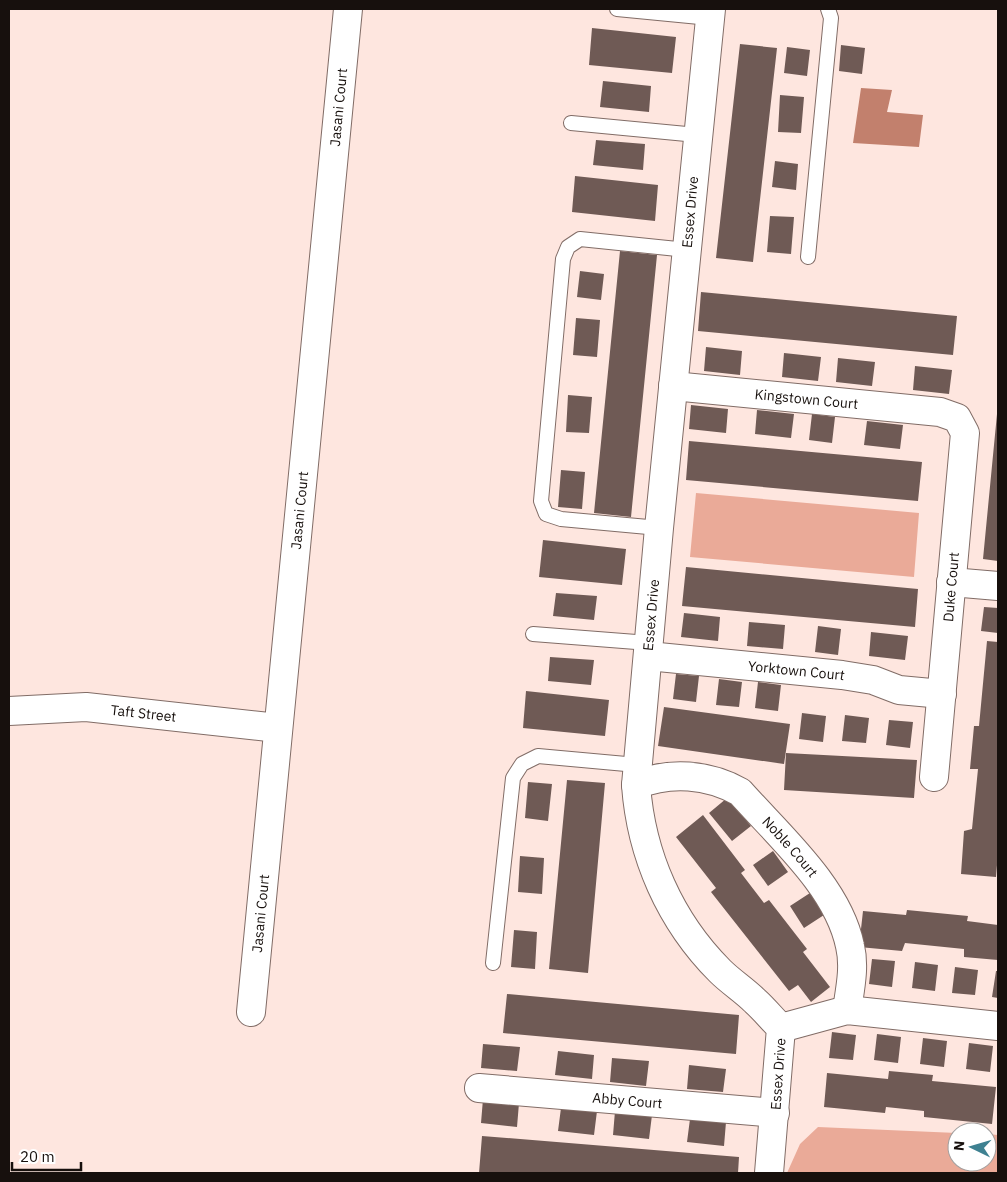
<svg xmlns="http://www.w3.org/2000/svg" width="1007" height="1182" font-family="'IBM Plex Sans',sans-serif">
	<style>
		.green { fill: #eaaa98 }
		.water { fill: #c2806d }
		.building { fill: #6f5a55 }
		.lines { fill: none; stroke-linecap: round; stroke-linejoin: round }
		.lane-casing { stroke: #816c66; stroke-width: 16 }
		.street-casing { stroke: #816c66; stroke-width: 30 }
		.lane { stroke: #fff; stroke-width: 14 }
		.street { stroke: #fff; stroke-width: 28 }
		.labels { text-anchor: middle; stroke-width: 5; stroke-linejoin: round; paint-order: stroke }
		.street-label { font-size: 14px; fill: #17100d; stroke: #fff }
	</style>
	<rect width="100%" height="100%" fill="#fee6df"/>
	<path class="green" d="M 696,493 L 919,513 L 914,577 L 690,557 Z
		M 818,1127 L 957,1133 L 957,1162 L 987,1162 L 987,1134 L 998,1135 L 998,1173 L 787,1173 L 800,1144 Z"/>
	<path class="water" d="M 861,88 L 892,90 L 887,112 L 923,115 L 919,147 L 853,143 Z"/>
	<path class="building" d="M 592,28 L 676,37 L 672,73 L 589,65 Z
		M 740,44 L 777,48 L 753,262 L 716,258 Z
		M 841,45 L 865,48 L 862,74 L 839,71 Z
		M 787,47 L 810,50 L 807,76 L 784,73 Z
		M 603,81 L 651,86 L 649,112 L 600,107 Z
		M 780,95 L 804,97 L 801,133 L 778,132 Z
		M 596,140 L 645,144 L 643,170 L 593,165 Z
		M 775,161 L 798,164 L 796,190 L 772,187 Z
		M 575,176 L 658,185 L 655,221 L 572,212 Z
		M 770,216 L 794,217 L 791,254 L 767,252 Z
		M 620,251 L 657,255 L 631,517 L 594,513 Z
		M 580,271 L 604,274 L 601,300 L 577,297 Z
		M 701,292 L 957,316 L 953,355 L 698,331 Z
		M 576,318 L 600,320 L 597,357 L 573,355 Z
		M 706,347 L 742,351 L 740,375 L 704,371 Z
		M 784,353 L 821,357 L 818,381 L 782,377 Z
		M 838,358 L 875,362 L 872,386 L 836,382 Z
		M 915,366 L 952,370 L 949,394 L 913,390 Z
		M 568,395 L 592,397 L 589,433 L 566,432 Z
		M 691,405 L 728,409 L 726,433 L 689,429 Z
		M 757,410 L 794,414 L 791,438 L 755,434 Z
		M 812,414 L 835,417 L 832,443 L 809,440 Z
		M 997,414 L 998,414 L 998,561 L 983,559 Z
		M 867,421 L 903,425 L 900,449 L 864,445 Z
		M 689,441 L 922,462 L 918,501 L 686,480 Z
		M 561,470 L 585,472 L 582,509 L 558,507 Z
		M 543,540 L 626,549 L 622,585 L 539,577 Z
		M 686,567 L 918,589 L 915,627 L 682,606 Z
		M 556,593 L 597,596 L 594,620 L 553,616 Z
		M 984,607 L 998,608 L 998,633 L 981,631 Z
		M 684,613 L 720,617 L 718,641 L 681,637 Z
		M 749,622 L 785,625 L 783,649 L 747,646 Z
		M 818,626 L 841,629 L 838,655 L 815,652 Z
		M 871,632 L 908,636 L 905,660 L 869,656 Z
		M 987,641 L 998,642 L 998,853 L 996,877 L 961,874 L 964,831 L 972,829 L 978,769 L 970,769 L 974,726 L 979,726 Z
		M 550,657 L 594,660 L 591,685 L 548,681 Z
		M 676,674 L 699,676 L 696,702 L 673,699 Z
		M 719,679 L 742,682 L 739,707 L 716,705 Z
		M 758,682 L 781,685 L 778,711 L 755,708 Z
		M 526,691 L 609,700 L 605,736 L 523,728 Z
		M 664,707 L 790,724 L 784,764 L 658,746 Z
		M 802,713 L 826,716 L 823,742 L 799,739 Z
		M 845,715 L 869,718 L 866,743 L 842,741 Z
		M 889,720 L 913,722 L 910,748 L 886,745 Z
		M 786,753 L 917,760 L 914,798 L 784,790 Z
		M 567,780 L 605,783 L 588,973 L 549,969 Z
		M 528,782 L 552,784 L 548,821 L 525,818 Z
		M 727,798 L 751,826 L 732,841 L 709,813 Z
		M 703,815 L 745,870 L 741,873 L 764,903 L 769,900 L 807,949 L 803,952 L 830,987 L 811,1002 L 798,985 L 789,991 L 711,892 L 716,888 L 676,837 Z
		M 773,851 L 788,872 L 768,886 L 753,865 Z
		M 520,856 L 544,858 L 542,894 L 518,892 Z
		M 810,893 L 824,915 L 804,928 L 790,906 Z
		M 907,910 L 968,916 L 967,921 L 998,925 L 998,960 L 964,957 L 964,949 L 905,943 L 902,951 L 859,947 L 863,911 L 906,915 Z
		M 514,930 L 537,932 L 535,969 L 511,967 Z
		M 872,959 L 895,961 L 892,987 L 869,984 Z
		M 915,962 L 938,965 L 935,991 L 912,988 Z
		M 955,967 L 978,970 L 975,995 L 952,993 Z
		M 996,971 L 998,971 L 998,998 L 992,997 Z
		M 507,994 L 739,1015 L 736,1054 L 503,1033 Z
		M 832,1032 L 856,1035 L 853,1060 L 829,1058 Z
		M 877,1034 L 901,1037 L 898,1063 L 874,1060 Z
		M 923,1038 L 947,1041 L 944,1067 L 920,1064 Z
		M 969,1043 L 993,1046 L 990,1072 L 966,1069 Z
		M 483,1044 L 520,1047 L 517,1071 L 481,1068 Z
		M 558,1051 L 594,1055 L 592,1079 L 555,1075 Z
		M 612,1058 L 649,1061 L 646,1086 L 610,1082 Z
		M 689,1065 L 726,1069 L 723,1092 L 687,1089 Z
		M 889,1071 L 933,1075 L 932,1081 L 996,1087 L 992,1124 L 924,1117 L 924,1111 L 886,1107 L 885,1113 L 824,1107 L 827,1073 L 888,1079 Z
		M 483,1099 L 519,1103 L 517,1127 L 481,1123 Z
		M 561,1108 L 597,1111 L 594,1135 L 558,1131 Z
		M 615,1111 L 652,1115 L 649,1139 L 613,1135 Z
		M 690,1119 L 726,1122 L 724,1146 L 687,1142 Z
		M 482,1136 L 739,1157 L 738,1173 L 479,1173 Z"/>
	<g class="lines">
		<g class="lane-casing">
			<path id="lane" d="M 617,9 L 710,18
				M 571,123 L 697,135
				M 808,257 L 831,18 L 828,9
				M 659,528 L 561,519 L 546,514 L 541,501 L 563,259 L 568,247 L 580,239 L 687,250
				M 533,634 L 649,643
				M 493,963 L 513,778 L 522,764 L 538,756 L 637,765"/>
		</g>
		<g class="street-casing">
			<g id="street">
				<path d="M 711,9 L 659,528 L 636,785 C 641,855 670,921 720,971 C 731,982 744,990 755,1001 C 764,1009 772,1019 781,1028 L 769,1173"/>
				<path id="s1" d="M 673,386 L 940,412 L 957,418 L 965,433 L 934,777"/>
				<path d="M 951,582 L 998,586"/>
				<path id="s2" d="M 648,656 L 842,675 L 873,680 L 899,690 L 942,694"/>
				<path id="s3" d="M 9,711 L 86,707 L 278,728"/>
				<path id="s4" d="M 636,785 C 670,771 708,774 740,792 C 779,836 838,887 850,946 C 855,967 850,989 847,1010"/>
				<path id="s5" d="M 251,1012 L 348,9"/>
				<path d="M 781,1028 L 847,1010 L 998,1026"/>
				<path id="s6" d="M 479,1088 L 775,1113"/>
			</g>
		</g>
		<use href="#lane" class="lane"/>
		<use href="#street" class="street"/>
	</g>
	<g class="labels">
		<g class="street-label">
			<text dy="5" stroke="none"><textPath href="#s5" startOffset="909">Jasani Court</textPath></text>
			<text transform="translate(690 212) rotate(-85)" y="5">Essex Drive</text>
			<text dy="5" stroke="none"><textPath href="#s1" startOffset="134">Kingstown Court</textPath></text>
			<text dy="5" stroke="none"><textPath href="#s5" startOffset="504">Jasani Court</textPath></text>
			<text transform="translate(951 587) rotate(-85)" y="5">Duke Court</text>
			<text transform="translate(651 615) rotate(-85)" y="5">Essex Drive</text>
			<text dy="5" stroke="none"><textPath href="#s2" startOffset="149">Yorktown Court</textPath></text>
			<text dy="5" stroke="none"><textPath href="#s3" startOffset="135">Taft Street</textPath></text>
			<text dy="5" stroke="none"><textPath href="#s4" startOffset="182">Noble Court</textPath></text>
			<text dy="5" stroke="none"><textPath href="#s5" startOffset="99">Jasani Court</textPath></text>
			<text transform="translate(778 1074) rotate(-86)" y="5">Essex Drive</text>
			<text dy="5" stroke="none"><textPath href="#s6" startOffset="149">Abby Court</textPath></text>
		</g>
	</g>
	<rect width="1007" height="1182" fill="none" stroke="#17100d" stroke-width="20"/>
	<g transform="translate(972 1147) rotate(275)"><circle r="24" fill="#ffffff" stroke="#a29f9e"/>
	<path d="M0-4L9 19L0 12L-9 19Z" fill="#3e8191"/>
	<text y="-8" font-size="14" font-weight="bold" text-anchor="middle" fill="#17100d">N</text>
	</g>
	<path d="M12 1162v8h69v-8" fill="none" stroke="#17100d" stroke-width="2.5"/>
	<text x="20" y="1162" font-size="15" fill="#17100d" stroke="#ffffff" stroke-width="4" paint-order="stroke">20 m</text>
</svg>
